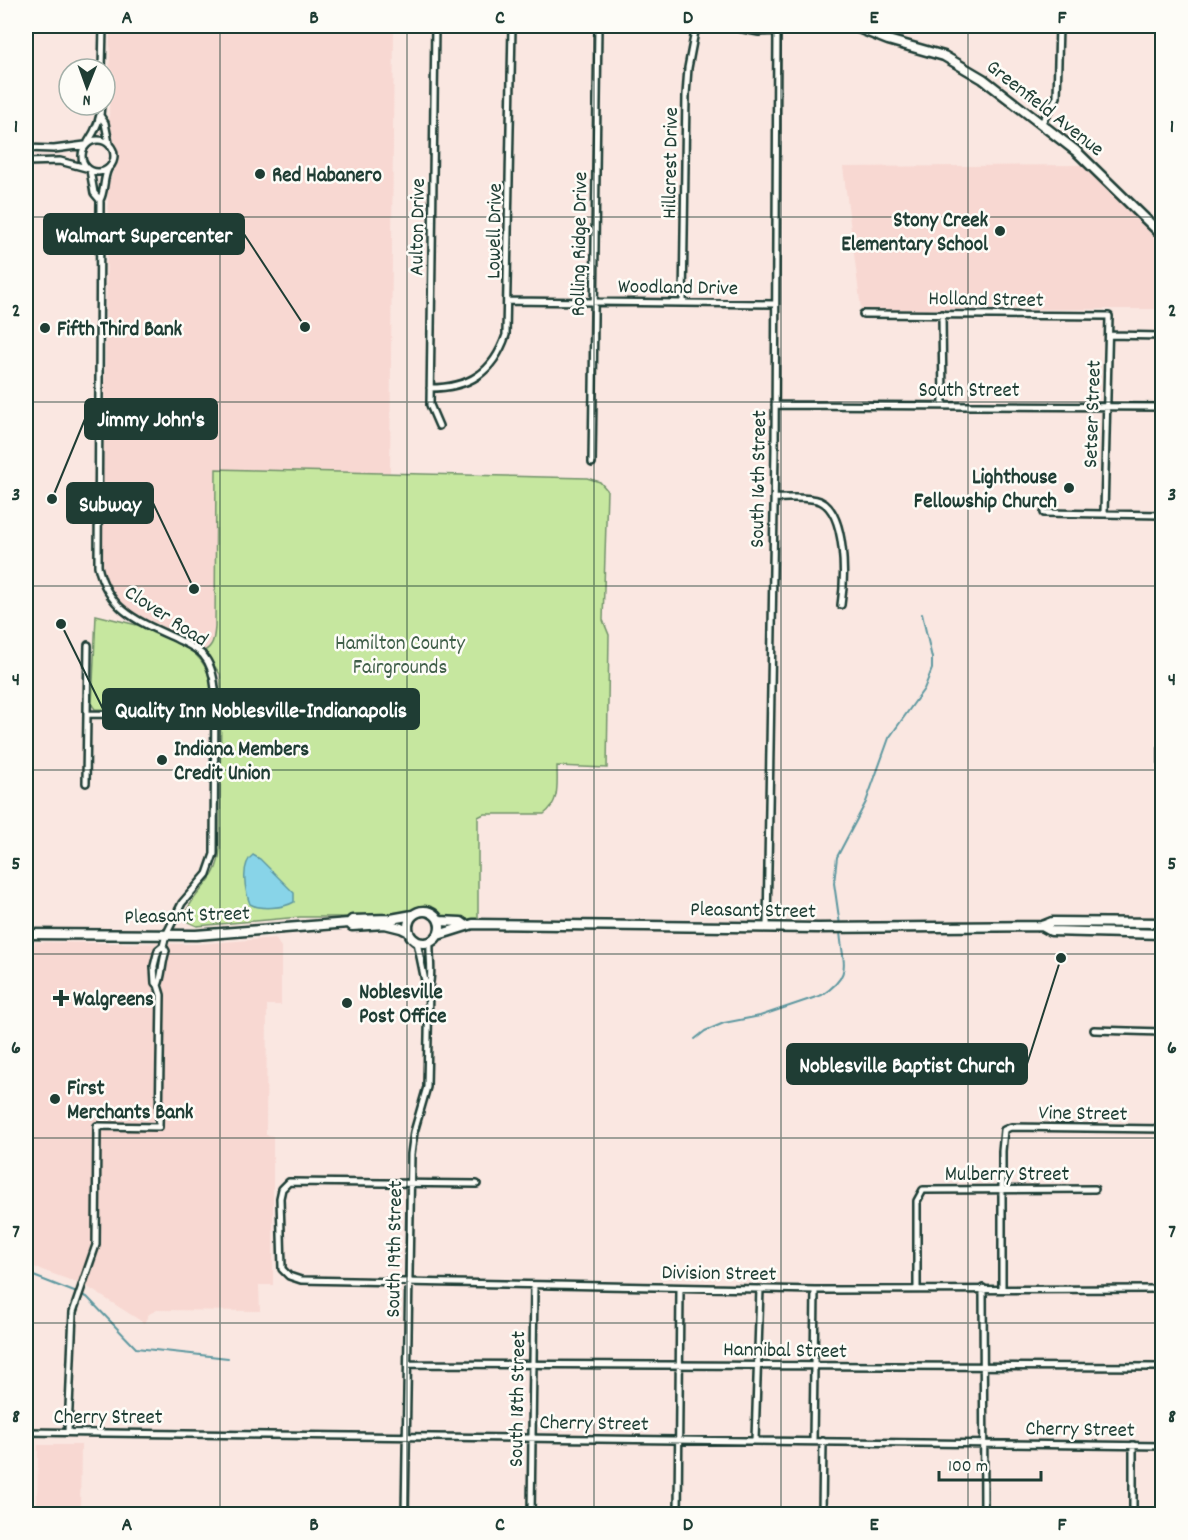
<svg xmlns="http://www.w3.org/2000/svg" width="1188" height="1540" font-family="Dekko,sans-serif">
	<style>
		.built { fill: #f8d8d2 }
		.green { fill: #c6e79f; stroke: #72926a; stroke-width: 1.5 }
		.water { fill: #88d4e8; stroke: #5e98a0; stroke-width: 1.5 }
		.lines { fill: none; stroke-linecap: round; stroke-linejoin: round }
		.stream { stroke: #5e98a0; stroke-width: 2 }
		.street-casing { stroke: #1f3d34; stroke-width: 10 }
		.secondary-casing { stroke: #1f3d34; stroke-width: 13 }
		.street { stroke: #fdfcf7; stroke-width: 5 }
		.secondary { stroke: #fdfcf7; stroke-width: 8 }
		.grid { fill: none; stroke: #1f3d34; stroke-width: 1.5; stroke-opacity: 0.55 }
		.poi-dot { fill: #1f3d34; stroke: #fdfcf7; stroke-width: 2 }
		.labels { text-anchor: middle; stroke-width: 5; stroke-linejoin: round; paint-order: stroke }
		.street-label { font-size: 21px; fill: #1f3d34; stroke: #fdfcf7 }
		.poi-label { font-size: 21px; font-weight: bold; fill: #1f3d34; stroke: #fdfcf7; text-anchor: start }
		.park-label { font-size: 21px; fill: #405f49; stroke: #fdfcf7 }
		.leader { fill: none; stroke: #1f3d34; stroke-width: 2 }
		.callout-dot { fill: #1f3d34; stroke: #fdfcf7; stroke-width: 2 }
		.callout { fill: #1f3d34; stroke: #1f3d34; stroke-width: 2 }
		.callout-label { font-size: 22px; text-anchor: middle; font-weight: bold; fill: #fff }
		.neatline { fill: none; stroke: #1f3d34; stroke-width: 2 }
		.grid-label { font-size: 20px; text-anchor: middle; font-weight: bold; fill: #1f3d34 }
	</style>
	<rect width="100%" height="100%" fill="#fae7e1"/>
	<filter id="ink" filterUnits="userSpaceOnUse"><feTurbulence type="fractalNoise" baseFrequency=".0167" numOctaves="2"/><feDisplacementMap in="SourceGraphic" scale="12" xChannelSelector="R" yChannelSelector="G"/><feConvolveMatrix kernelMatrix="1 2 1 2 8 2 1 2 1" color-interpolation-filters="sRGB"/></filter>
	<g filter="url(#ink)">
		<path class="built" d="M 110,26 L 394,26 L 390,473 L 216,469 L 215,627 L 213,642 L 209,649 L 204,651 L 194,642 L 132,612 L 123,605 L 115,598 L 106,581 L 102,565 L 108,185 L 113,172 L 116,148 L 109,121 Z
			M 1084,165 L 1092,171 L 1103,185 L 1162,245 L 1162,309 L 861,309 L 843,167 Z
			M 275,938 L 281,947 L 281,1005 L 267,1005 L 266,1135 L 273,1136 L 273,1285 L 259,1285 L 260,1311 L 157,1310 L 149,1314 L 144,1323 L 86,1286 L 26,1264 L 26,942 L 198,944 Z
			M 38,1445 L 81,1445 L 80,1514 L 37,1514 Z"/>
		<path class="green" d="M 216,469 L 587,478 L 600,482 L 607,490 L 603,620 L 609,635 L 607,768 L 557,766 C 557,784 560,802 544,814 L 484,814 L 478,817 L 478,919 L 446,919 L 427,909 L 418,909 L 396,917 L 300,917 L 197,926 L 188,922 L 186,912 C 198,886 218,882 220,849 L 221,686 L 220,674 L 204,651 C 214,646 214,637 215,627 Z
			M 96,615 L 141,626 L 189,649 C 209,664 212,681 213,705 L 208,712 L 95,709 L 92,705 Z"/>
		<path class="water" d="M 253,855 L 260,859 L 294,893 L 294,902 C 284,908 260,910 250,904 C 245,891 240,864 253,855 Z"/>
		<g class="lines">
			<path class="stream" d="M 840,925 L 834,883 L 837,857 L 866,802 L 889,738 L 924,689 L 932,669 L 932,658 L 922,614
				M 695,1039 L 705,1031 L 724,1023 L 760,1016 L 822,995 C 854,974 842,963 840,931
				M 26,1273 L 87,1297 L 136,1348 L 228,1358"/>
			<g class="street-casing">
				<path id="street" d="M 435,26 L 430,405 L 439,426
					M 727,26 L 759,32 L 777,31
					M 102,69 L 103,26
					M 101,117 L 105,123 L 109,143
					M 1041,124 L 1057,97 L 1059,26
					M82 156a16 16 0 1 1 32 0a16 16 0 1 1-32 0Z
					M 88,142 C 96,130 101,119 101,105
					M 26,148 L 54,149 L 85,145
					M 26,162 L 60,161 L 86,168
					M 108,169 C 103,179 105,191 100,200 L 98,566 C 108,610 137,621 175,638 C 184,643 195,647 203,655 C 211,664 214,678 215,689 L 214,854 L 207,874 L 182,903 L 166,935 L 163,946 L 158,950 L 154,966 L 155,983 L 158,985 C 162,979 162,961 166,951 L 163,946
					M 90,170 L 94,193 L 100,200
					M 508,301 L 774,304
					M 683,303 L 686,95 L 688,68 L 696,26
					M 863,314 L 1109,316 L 1104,513
					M 942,314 L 943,405
					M 1109,335 L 1162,336
					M 430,388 C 469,388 493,373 506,335 L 512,26
					M 775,405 L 1162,407
					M 592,463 L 598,26
					M 774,498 C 787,499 807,496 820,501 C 847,513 845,580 841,605
					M 1044,513 L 1162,515
					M 87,714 L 215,716
					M 1162,724 L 1162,917
					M 86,783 L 88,645
					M 767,927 L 775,449 L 777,26
					M 417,942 L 425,981 L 429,986
					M 1094,1030 L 1162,1032
					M 477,1184 L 289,1182 L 282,1189 L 280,1198 L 282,1269 L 289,1276 L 301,1280 L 815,1290 L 1162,1289
					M 983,1288 L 984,1514
					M 1002,1288 L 1002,1151 L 1004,1130 L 1011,1127 L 1162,1129
					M 917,1290 L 917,1201 L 923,1190 L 1095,1189
					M 408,1364 L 1162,1367
					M 68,1431 L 73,1312 L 96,1245 L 97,1126 L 159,1127 L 161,995 L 158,985
					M 26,1432 L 1162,1446
					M 755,1440 L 760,1289
					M 813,1441 L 815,1290
					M 405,1514 L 411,1154 L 414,1132 L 427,1087 L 429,986 C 433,976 429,955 430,942
					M 531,1514 L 534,1285
					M 678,1514 L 680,1288
					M 822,1514 L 823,1441
					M 1133,1514 L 1133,1445"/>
			</g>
			<g class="secondary-casing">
				<path id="secondary" d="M 853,26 L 888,40 L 944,56 L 983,79 L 1076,151 L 1162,235
					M408 927a16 16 0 1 1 32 0a16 16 0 1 1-32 0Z
					M 439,921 L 461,922 L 465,925
					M 349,923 L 352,926 L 385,924 L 401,928 L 409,932
					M 1042,926 L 1051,931 L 1162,934
					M 26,934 L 196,935 L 349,923 L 352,920 L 391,919 L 413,915
					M 438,935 L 473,924 L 818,928 L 1042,926 L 1052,922 L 1162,923"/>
			</g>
			<use href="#street" class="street"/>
			<use href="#secondary" class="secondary"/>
		</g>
	</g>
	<path class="grid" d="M 220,26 L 220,1514M 407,26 L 407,1514M 594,26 L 594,1514M 781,26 L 781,1514M 968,26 L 968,1514M 26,217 L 1162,217M 26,402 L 1162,402M 26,586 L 1162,586M 26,770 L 1162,770M 26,954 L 1162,954M 26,1138 L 1162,1138M 26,1323 L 1162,1323"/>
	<g class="poi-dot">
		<circle cx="260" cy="174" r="6"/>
		<circle cx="1000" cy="231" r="6"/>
		<circle cx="45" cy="328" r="6"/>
		<circle cx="1069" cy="488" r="6"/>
		<circle cx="162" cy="760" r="6"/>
		<path d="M58 989h6v6h6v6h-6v6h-6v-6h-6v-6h6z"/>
		<circle cx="347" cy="1003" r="6"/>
		<circle cx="55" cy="1099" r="6"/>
	</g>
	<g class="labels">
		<g class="street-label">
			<text transform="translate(1046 107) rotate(38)" y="7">Greenfield Avenue</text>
			<text transform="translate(669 163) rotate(-89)" y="7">Hillcrest Drive</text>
			<text transform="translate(416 227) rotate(-89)" y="7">Aulton Drive</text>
			<text transform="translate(493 231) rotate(-89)" y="7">Lowell Drive</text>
			<text transform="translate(578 244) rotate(-89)" y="7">Rolling Ridge Drive</text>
			<text transform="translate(678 286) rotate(1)" y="7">Woodland Drive</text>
			<text transform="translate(986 298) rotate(1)" y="7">Holland Street</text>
			<text x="969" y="396">South Street</text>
			<text transform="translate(1091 414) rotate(-88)" y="7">Setser Street</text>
			<text transform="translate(757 479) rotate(-89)" y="7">South 16th Street</text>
			<text transform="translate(167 615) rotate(33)" y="7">Clover Road</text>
			<text transform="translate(753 909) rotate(1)" y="7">Pleasant Street</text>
			<text transform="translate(187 914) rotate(-2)" y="7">Pleasant Street</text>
			<text transform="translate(1083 1112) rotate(1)" y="7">Vine Street</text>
			<text x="1007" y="1180">Mulberry Street</text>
			<text transform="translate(393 1249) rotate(-89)" y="7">South 19th Street</text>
			<text transform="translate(719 1272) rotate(1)" y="7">Division Street</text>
			<text transform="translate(785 1349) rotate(1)" y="7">Hannibal Street</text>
			<text transform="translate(516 1399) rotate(-89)" y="7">South 18th Street</text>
			<text x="108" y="1423">Cherry Street</text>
			<text transform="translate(594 1422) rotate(1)" y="7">Cherry Street</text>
			<text transform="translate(1080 1428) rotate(1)" y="7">Cherry Street</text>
		</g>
		<g class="poi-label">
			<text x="272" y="181">Red Habanero</text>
			<text x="988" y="226" text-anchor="end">Stony Creek<tspan x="988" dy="24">Elementary School</tspan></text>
			<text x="57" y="335">Fifth Third Bank</text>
			<text x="1057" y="483" text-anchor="end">Lighthouse<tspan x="1057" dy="24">Fellowship Church</tspan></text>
			<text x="174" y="755">Indiana Members<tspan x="174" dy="24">Credit Union</tspan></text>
			<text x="359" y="998">Noblesville<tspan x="359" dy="24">Post Office</tspan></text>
			<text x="73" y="1005">Walgreens</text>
			<text x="67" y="1094">First<tspan x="67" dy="24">Merchants Bank</tspan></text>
		</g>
		<g class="park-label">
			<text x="400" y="649">Hamilton County<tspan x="400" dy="24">Fairgrounds</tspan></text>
		</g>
	</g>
	<path class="leader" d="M305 327L244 234M52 499L85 419M194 589L153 503M61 624L103 709M1061 958L1027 1064"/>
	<g class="callout-dot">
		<circle cx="305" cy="327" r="6"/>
		<circle cx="52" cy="499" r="6"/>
		<circle cx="194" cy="589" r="6"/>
		<circle cx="61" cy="624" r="6"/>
		<circle cx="1061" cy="958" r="6"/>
	</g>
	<g class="callout">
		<rect x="44" y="214" width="200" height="40" rx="6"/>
		<rect x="85" y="399" width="132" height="40" rx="6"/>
		<rect x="67" y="483" width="86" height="40" rx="6"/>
		<rect x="103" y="689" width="316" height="40" rx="6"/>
		<rect x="787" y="1044" width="240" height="40" rx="6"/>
	</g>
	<g class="callout-label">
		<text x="144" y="242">Walmart Supercenter</text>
		<text x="151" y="426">Jimmy John's</text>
		<text x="110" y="511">Subway</text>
		<text x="261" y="717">Quality Inn Noblesville-Indianapolis</text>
		<text x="907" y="1072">Noblesville Baptist Church</text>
	</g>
	<rect width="1188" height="1540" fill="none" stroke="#fdfcf7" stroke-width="66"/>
	<g transform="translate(87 87) rotate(181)"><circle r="28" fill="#fdfcf7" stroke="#a4b0a9" stroke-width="1.5"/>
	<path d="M0-4.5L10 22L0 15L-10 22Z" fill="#1f3d34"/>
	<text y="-9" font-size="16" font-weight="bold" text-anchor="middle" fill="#1f3d34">N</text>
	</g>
	<path d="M939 1471v9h102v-9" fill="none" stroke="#1f3d34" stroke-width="3"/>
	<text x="948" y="1471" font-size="18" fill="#1f3d34" stroke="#fdfcf7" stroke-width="4.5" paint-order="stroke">100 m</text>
	<rect x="33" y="33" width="1122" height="1474" class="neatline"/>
	<g class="grid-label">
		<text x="127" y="23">A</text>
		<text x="314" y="23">B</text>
		<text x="500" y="23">C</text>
		<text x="688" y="23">D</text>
		<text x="874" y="23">E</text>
		<text x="1062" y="23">F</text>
		<text x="16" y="132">1</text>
		<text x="1172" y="132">1</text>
		<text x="16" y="316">2</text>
		<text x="1172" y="316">2</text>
		<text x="16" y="500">3</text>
		<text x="1172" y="500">3</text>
		<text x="16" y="685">4</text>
		<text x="1172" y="685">4</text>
		<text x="16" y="869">5</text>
		<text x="1172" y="869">5</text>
		<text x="16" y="1053">6</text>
		<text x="1172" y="1053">6</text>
		<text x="16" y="1237">7</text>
		<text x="1172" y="1237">7</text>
		<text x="16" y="1422">8</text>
		<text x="1172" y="1422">8</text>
		<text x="127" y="1530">A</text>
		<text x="314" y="1530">B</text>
		<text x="500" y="1530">C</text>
		<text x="688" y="1530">D</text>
		<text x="874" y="1530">E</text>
		<text x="1062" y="1530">F</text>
	</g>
</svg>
